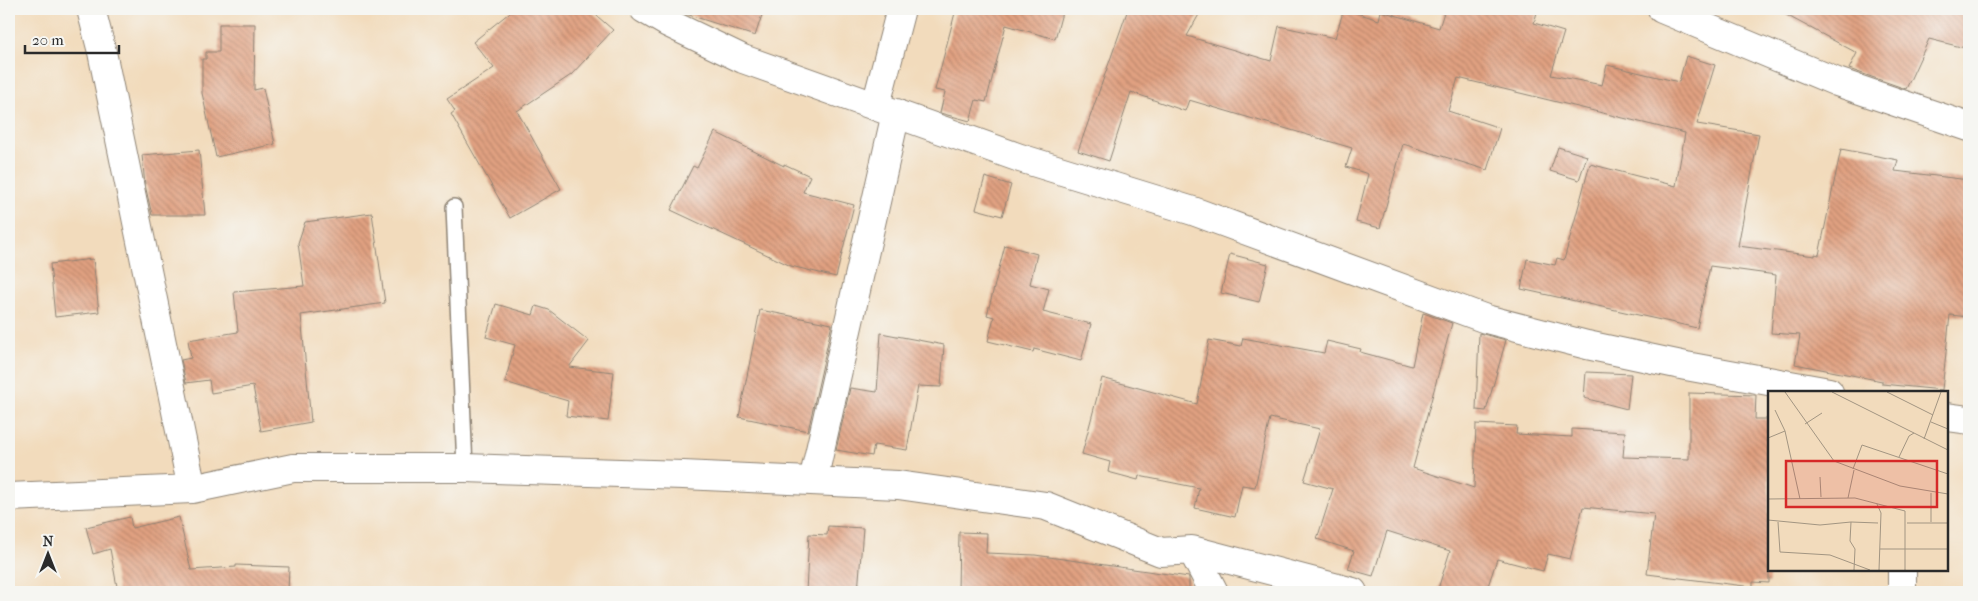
<svg xmlns="http://www.w3.org/2000/svg" width="1978" height="601" font-family="'IM FELL French Canon',serif">
	<style>
		.building { fill: url(#building-back-hatch) }
		.lines { fill: none; stroke-linecap: round; stroke-linejoin: round }
		.service-casing { stroke: #8e8374; stroke-width: 18 }
		.minor-casing { stroke: #8e8374; stroke-width: 30 }
		.service { stroke: #fff; stroke-width: 15 }
		.minor { stroke: #fff; stroke-width: 28 }
		.inset-road { fill: none; stroke: #a29582; stroke-width: 1 }
		.view { fill: #d62828; fill-opacity: 0.15; stroke: #d62828; stroke-width: 2.5 }
		.inset-edge { fill: none; stroke: #2b2b2b; stroke-width: 2.5 }
	</style>
	<defs>
		<pattern id="building-back-hatch" width="6" height="6" patternUnits="userSpaceOnUse" patternTransform="scale(1.25)"><rect width="6" height="6" fill="#e1a181"/><path d="M-1 5l2 2M0 0l6 6M5-1l2 2" fill="none" stroke="#b7836a"/></pattern>
	</defs>
	<rect width="100%" height="100%" fill="#f6f6f2"/>
	<filter id="ink" filterUnits="userSpaceOnUse"><feTurbulence type="fractalNoise" baseFrequency=".02" numOctaves="2"/><feDisplacementMap in="SourceGraphic" scale="10" xChannelSelector="R" yChannelSelector="G"/><feConvolveMatrix kernelMatrix="1 2 1 2 8 2 1 2 1" color-interpolation-filters="sRGB"/></filter>
	<filter id="wash" filterUnits="userSpaceOnUse"><feTurbulence type="fractalNoise" baseFrequency=".0096" numOctaves="4" result="noise"/><feDisplacementMap in="SourceGraphic" scale="20" xChannelSelector="R" yChannelSelector="G"/><feGaussianBlur stdDeviation="1.12" result="paint"/><feColorMatrix in="noise" values="0 0 0 0 0 0 0 0 0 0 0 0 0 0 0 0 0 1.4 0 .05"/><feComposite in="paint" operator="in"/></filter>
	<g filter="url(#wash)">
		<rect width="100%" height="100%" fill="#f2dbbc"/>
		<g id="blocks">
			<path class="building" d="M 514,9 L 589,9 L 613,30 L 571,75 L 517,111 L 561,189 L 510,218 L 451,114 L 455,111 L 447,99 L 494,68 L 473,42 Z
				M 687,9 L 764,9 L 755,36 L 686,14 Z
				M 956,9 L 1063,9 L 1055,39 L 1006,25 L 986,102 L 976,100 L 970,121 L 940,113 L 945,92 L 935,90 Z
				M 1128,9 L 1202,9 L 1187,36 L 1271,61 L 1279,26 L 1335,38 L 1344,9 L 1379,20 L 1381,11 L 1439,28 L 1445,9 L 1538,9 L 1534,23 L 1564,32 L 1551,75 L 1602,85 L 1607,65 L 1679,82 L 1686,56 L 1715,65 L 1697,124 L 1759,134 L 1738,246 L 1815,256 L 1815,254 L 1819,255 L 1841,149 L 1898,160 L 1895,171 L 1969,180 L 1969,317 L 1950,315 L 1942,390 L 1882,384 L 1882,381 L 1795,364 L 1800,335 L 1771,333 L 1776,275 L 1710,266 L 1697,328 L 1521,289 L 1527,259 L 1555,265 L 1557,258 L 1564,260 L 1590,164 L 1676,186 L 1685,133 L 1458,78 L 1448,111 L 1500,128 L 1487,170 L 1403,144 L 1380,228 L 1356,222 L 1368,174 L 1346,167 L 1352,148 L 1189,100 L 1185,111 L 1131,92 L 1109,161 L 1078,151 Z
				M 1775,9 L 1969,9 L 1969,49 L 1929,39 L 1906,89 L 1849,69 L 1857,53 Z
				M 219,24 L 255,24 L 254,90 L 263,88 L 275,144 L 216,157 L 202,93 L 202,59 L 206,59 L 206,52 L 219,52 Z
				M 715,132 L 784,166 L 784,164 L 810,176 L 803,192 L 854,205 L 836,277 L 791,266 L 671,210 L 693,166 L 697,168 Z
				M 1558,147 L 1587,156 L 1579,180 L 1550,171 Z
				M 199,150 L 205,215 L 152,215 L 145,185 L 142,155 Z
				M 985,177 L 1011,185 L 1002,216 L 976,209 Z
				M 372,213 L 385,303 L 301,315 L 311,422 L 261,431 L 253,386 L 211,393 L 209,380 L 186,383 L 181,360 L 191,358 L 188,340 L 238,332 L 234,292 L 304,286 L 298,243 L 305,222 Z
				M 1005,245 L 1037,254 L 1030,284 L 1049,289 L 1043,312 L 1091,324 L 1081,361 L 1034,349 L 1033,352 L 988,341 L 994,317 L 987,315 Z
				M 1230,254 L 1268,264 L 1259,302 L 1221,293 Z
				M 93,259 L 99,312 L 55,317 L 50,264 Z
				M 496,304 L 533,315 L 536,306 L 549,310 L 589,341 L 569,367 L 614,372 L 608,421 L 566,416 L 568,401 L 505,382 L 515,345 L 486,337 Z
				M 760,310 L 832,324 L 808,431 L 739,417 Z
				M 1423,313 L 1452,323 L 1413,468 L 1474,488 L 1476,424 L 1517,426 L 1516,434 L 1572,437 L 1572,429 L 1625,432 L 1623,457 L 1689,459 L 1689,393 L 1756,395 L 1755,419 L 1769,419 L 1769,583 L 1753,582 L 1753,587 L 1647,574 L 1654,514 L 1583,507 L 1570,559 L 1548,554 L 1543,571 L 1497,559 L 1486,592 L 1437,592 L 1450,551 L 1387,531 L 1373,576 L 1348,569 L 1354,551 L 1317,539 L 1333,489 L 1304,481 L 1320,429 L 1270,418 L 1255,487 L 1242,485 L 1235,517 L 1195,508 L 1199,488 L 1139,476 L 1138,480 L 1108,472 L 1110,462 L 1082,454 L 1102,378 L 1197,404 L 1209,340 L 1241,346 L 1243,338 L 1324,353 L 1327,341 L 1361,349 L 1360,352 L 1412,366 Z
				M 881,333 L 944,345 L 941,387 L 918,386 L 907,450 L 874,445 L 872,456 L 836,450 L 850,388 L 877,392 Z
				M 1479,333 L 1506,340 L 1486,411 L 1476,410 Z
				M 1586,372 L 1631,374 L 1627,409 L 1584,398 Z
				M 130,517 L 132,528 L 179,517 L 191,570 L 236,567 L 236,565 L 289,567 L 288,592 L 118,592 L 110,549 L 93,554 L 86,527 Z
				M 828,526 L 863,528 L 858,592 L 806,592 L 809,534 L 827,535 Z
				M 959,532 L 987,533 L 986,553 L 1035,555 L 1189,577 L 1189,592 L 958,592 Z"/>
		</g>
	</g>
	<g filter="url(#ink)">
		<use href="#blocks" fill-opacity="0" stroke="#8e8374" stroke-width="1"/>
		<g class="lines">
			<g class="service-casing">
				<path id="service" d="M 454,207 L 465,468"/>
			</g>
			<g class="minor-casing">
				<path id="minor" d="M 91,9 L 102,52 L 192,489
					M 644,9 L 668,23 L 743,59 L 1020,158 L 1193,211 L 1486,319 L 1587,345 L 1686,366 L 1829,392
					M 1662,9 L 1837,82 L 1969,127
					M 876,105 L 901,9
					M 1947,417 L 1969,420
					M 813,481 L 896,113
					M 9,497 L 192,489 L 293,468 L 465,468 L 683,475 L 898,485 L 1046,506 L 1161,552 L 1192,550 L 1353,592
					M 1192,550 L 1214,592
					M 1902,592 L 1902,570"/>
			</g>
			<use href="#service" class="service"/>
			<use href="#minor" class="minor"/>
		</g>
	</g>
	<g transform="translate(1768 391)">
		<rect width="180" height="180" fill="#f2dbbc"/>
		<path class="inset-road" d="M 17,1 L 66,70 L 132,95 L 180,103M 64,1 L 180,59M 119,1 L 165,24M 7,19 L 17,40 L 32,108M 163,31 L 180,38M 37,33 L 54,22M 0,47 L 17,40M 156,48 L 173,1M 131,66 L 141,45 L 146,42M 85,78 L 94,54 L 180,83M 52,86 L 53,106M 163,102 L 163,131M 80,107 L 86,79M 0,108 L 87,107 L 137,120 L 137,179M 109,113 L 113,122 L 111,179M 0,129 L 52,134 L 83,131M 10,131 L 12,161 L 62,164 L 102,179M 139,132 L 180,132M 112,158 L 180,158M 86,179 L 87,158 L 82,150 L 83,131 L 110,132"/>
		<path class="view" d="M 18,70 L 169,70 L 169,116 L 18,116 Z"/>
		<rect width="180" height="180" class="inset-edge"/>
	</g>
	<rect width="1978" height="601" fill="none" stroke="#f6f6f2" stroke-width="30"/>
	<g transform="translate(48 554)" stroke="#f6f6f2" stroke-width="4" paint-order="stroke">
	<path d="M0-4L9 19L0 12L-9 19Z" fill="#2b2b2b"/>
	<text y="-8" font-size="14" font-weight="bold" text-anchor="middle" fill="#2b2b2b">N</text>
	</g>
	<path d="M25 45v8h94v-8" fill="none" stroke="#2b2b2b" stroke-width="2.5"/>
	<text x="32" y="45" font-size="15" fill="#2b2b2b" stroke="#f6f6f2" stroke-width="4" paint-order="stroke">20 m</text>
</svg>
